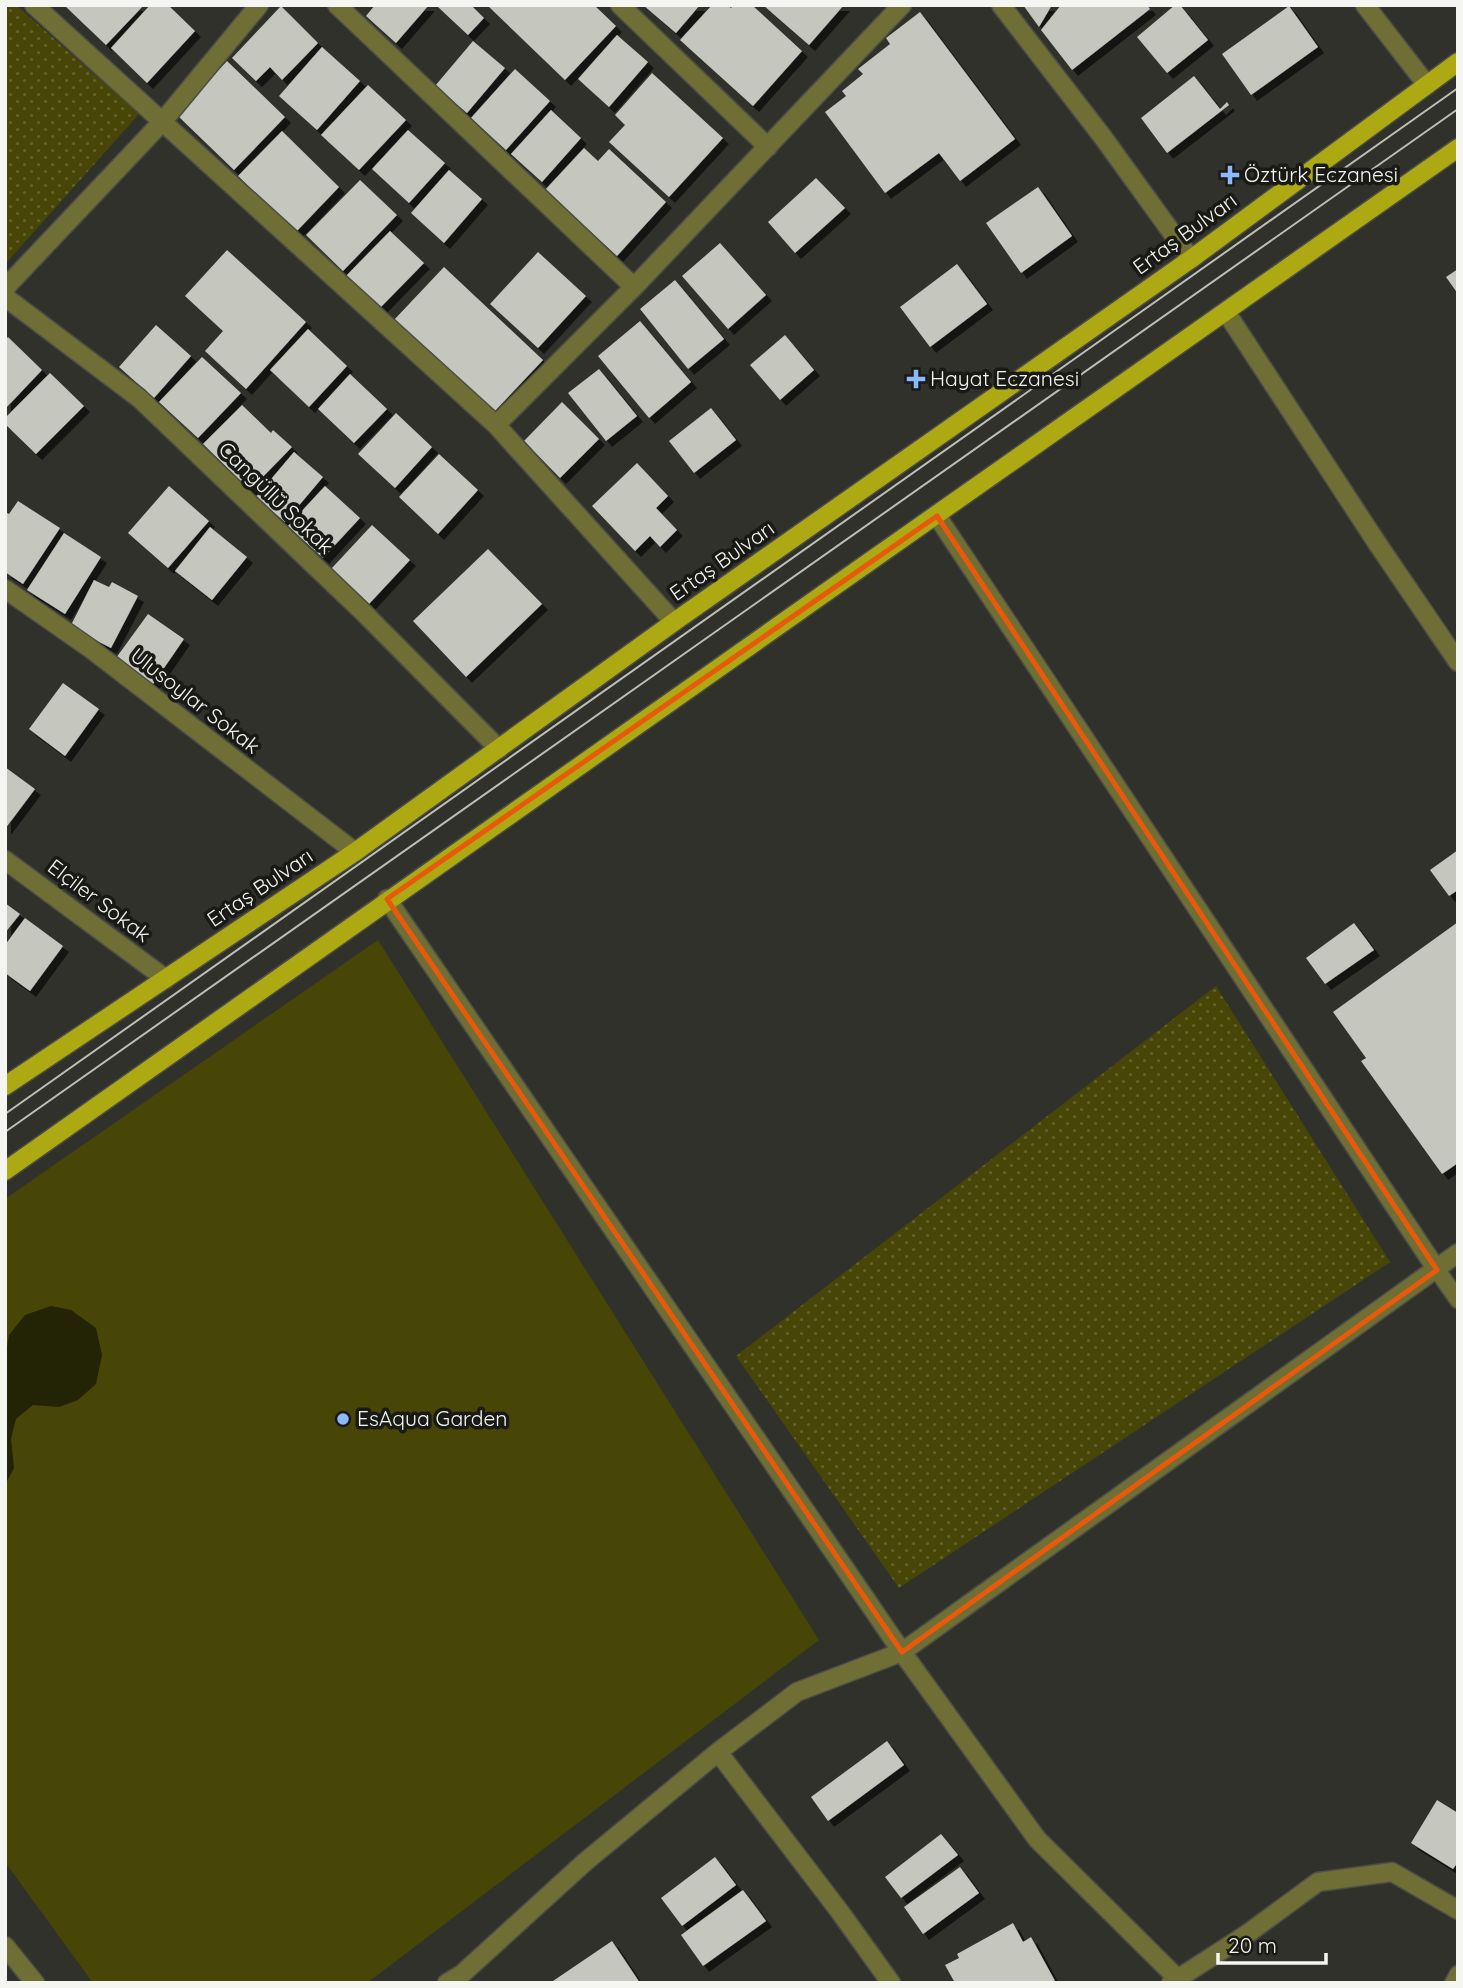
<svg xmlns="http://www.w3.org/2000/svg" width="1463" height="1988" font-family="Quicksand,sans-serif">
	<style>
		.grass { fill: url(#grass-dots) }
		.garden { fill: #484607 }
		.water { fill: #232305 }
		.building { fill: #c5c6be; filter: url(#shadow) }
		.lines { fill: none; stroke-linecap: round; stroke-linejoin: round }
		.lane-casing { stroke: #4c4c48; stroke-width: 19 }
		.street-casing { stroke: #4c4c48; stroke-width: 21 }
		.primary-casing { stroke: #4c4c48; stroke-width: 21 }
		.lane { stroke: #6f6e34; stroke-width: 16 }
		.street { stroke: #6f6e34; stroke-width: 18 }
		.primary { stroke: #ada912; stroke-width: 18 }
		.tram { stroke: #bebeb9; stroke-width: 2 }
		.marked { fill: none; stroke: #e8590c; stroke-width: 5; stroke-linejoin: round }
		.poi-dot { fill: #8cb9fc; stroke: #191916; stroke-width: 2.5 }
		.labels { text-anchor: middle; stroke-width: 7; stroke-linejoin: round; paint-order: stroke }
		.poi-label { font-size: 21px; fill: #f5f5f1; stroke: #191916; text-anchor: start }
		.street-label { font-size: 21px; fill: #f5f5f1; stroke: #191916 }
	</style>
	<defs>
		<pattern id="grass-dots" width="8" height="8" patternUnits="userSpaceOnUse" patternTransform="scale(1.75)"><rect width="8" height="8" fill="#484607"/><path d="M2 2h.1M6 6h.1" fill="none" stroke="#63612c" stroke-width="1.8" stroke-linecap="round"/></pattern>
		<filter id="shadow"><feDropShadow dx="6" dy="6" stdDeviation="0" flood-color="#0009"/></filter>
	</defs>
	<rect width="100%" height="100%" fill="#31312c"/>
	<path class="grass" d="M 5,5 L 16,5 L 139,114 L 7,262 L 5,260 Z
		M 1216,986 L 1390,1262 L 899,1588 L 736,1356 Z"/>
	<path class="garden" d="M 378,940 L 819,1640 L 367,1983 L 93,1983 L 5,1862 L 5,1199 Z"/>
	<path class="water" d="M 51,1306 L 71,1310 L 96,1328 L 102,1355 L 96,1384 L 78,1400 L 59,1407 L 33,1405 L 16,1419 L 11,1439 L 14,1468 L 5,1485 L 5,1359 L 9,1335 L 25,1315 Z"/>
	<path class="building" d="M 64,5 L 144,5 L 106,45 Z
		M 150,5 L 168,5 L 195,31 L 147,83 L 111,48 Z
		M 375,5 L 429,5 L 396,43 L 366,16 Z
		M 440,5 L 471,5 L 484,18 L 468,35 L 438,7 Z
		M 487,5 L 594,5 L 616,26 L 565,80 Z
		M 643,5 L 700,5 L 676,33 Z
		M 712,5 L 728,5 L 731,8 L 733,5 L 752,5 L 802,51 L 753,106 L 680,40 Z
		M 763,5 L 844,5 L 809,45 Z
		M 1023,5 L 1052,5 L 1039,27 Z
		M 1061,5 L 1147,5 L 1150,9 L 1072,70 L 1041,30 Z
		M 1175,5 L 1180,5 L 1208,40 L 1167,73 L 1137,37 Z
		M 281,6 L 318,43 L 282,80 L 270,67 L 256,81 L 232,58 Z
		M 1289,6 L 1318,47 L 1251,95 L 1222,54 Z
		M 920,12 L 1015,139 L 960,181 L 939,153 L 885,193 L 825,112 L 846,96 L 842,91 L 863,74 L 858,69 L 890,44 L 886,38 Z
		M 617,35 L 648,62 L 609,107 L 578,79 Z
		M 473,41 L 505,68 L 467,113 L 435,86 Z
		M 322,47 L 360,81 L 317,130 L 279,96 Z
		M 227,61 L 285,117 L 234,170 L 177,115 Z
		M 515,69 L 550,101 L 506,150 L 471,118 Z
		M 652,73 L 723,138 L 669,197 L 609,142 L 625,125 L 615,115 Z
		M 1194,76 L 1220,109 L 1227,102 L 1229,105 L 1167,153 L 1141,118 Z
		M 368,85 L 406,120 L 359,170 L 321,135 Z
		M 551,110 L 581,138 L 542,182 L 511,154 Z
		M 408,130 L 445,163 L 409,203 L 372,169 Z
		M 282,131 L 339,187 L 296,232 L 238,176 Z
		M 584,148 L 598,161 L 609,149 L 666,202 L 617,256 L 545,190 Z
		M 449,170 L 482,199 L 444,243 L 411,213 Z
		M 816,178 L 845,208 L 795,253 L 768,222 Z
		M 360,180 L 397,215 L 343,271 L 306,235 Z
		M 1038,187 L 1072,236 L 1021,273 L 986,223 Z
		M 390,231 L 424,263 L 380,308 L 346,276 Z
		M 720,243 L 766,295 L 728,329 L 682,276 Z
		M 227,250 L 306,322 L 246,389 L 205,351 L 223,331 L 185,296 Z
		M 538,252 L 586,296 L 538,348 L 490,304 Z
		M 957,264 L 987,304 L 930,347 L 900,307 Z
		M 444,267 L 543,360 L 492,414 L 393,321 Z
		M 1458,269 L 1458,294 L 1446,277 Z
		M 675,280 L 724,339 L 688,369 L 640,309 Z
		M 640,321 L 691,382 L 649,418 L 598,356 Z
		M 156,325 L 191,356 L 154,398 L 119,367 Z
		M 308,329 L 347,366 L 309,407 L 270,370 Z
		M 785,335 L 814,370 L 780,400 L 750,365 Z
		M 8,337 L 42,370 L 5,409 L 5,340 Z
		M 202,357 L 241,393 L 198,438 L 159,402 Z
		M 599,369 L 637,416 L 606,441 L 568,393 Z
		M 50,373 L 84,406 L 36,454 L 5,424 L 5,418 Z
		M 350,374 L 387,409 L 354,443 L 318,409 Z
		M 562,402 L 599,439 L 560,478 L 524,441 Z
		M 242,405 L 271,433 L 273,430 L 292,447 L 250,490 L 203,444 Z
		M 711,408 L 736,440 L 694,473 L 669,441 Z
		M 396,413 L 432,447 L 395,488 L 358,454 Z
		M 294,452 L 323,477 L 285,522 L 256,497 Z
		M 439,454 L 478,490 L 438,534 L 399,497 Z
		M 637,463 L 668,496 L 656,508 L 677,530 L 660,547 L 650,536 L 635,551 L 592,506 Z
		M 169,486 L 209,521 L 168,568 L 128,533 Z
		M 325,486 L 360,518 L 323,558 L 288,526 Z
		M 18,501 L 60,528 L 23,584 L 5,572 L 5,512 L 9,514 Z
		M 372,525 L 410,560 L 369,604 L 331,569 Z
		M 210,527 L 247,557 L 212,600 L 175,571 Z
		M 64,533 L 101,557 L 65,614 L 27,590 Z
		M 488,549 L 542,604 L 466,677 L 413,621 Z
		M 94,580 L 109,587 L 112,582 L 138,596 L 111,648 L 70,627 Z
		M 148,614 L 184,639 L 153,684 L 116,658 Z
		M 63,683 L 99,709 L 65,756 L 29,729 Z
		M 5,767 L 35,789 L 5,829 Z
		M 1458,850 L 1458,890 L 1449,896 L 1430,870 Z
		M 5,903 L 20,914 L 5,933 Z
		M 25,918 L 63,946 L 30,991 L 5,973 L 5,945 Z
		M 1458,922 L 1458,1163 L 1442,1174 L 1361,1061 L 1366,1058 L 1333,1012 Z
		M 1354,923 L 1374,950 L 1325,984 L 1306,958 Z
		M 887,1741 L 904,1765 L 828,1821 L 811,1797 Z
		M 1437,1800 L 1458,1813 L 1458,1862 L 1453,1869 L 1411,1843 Z
		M 941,1834 L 958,1855 L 901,1898 L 885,1877 Z
		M 715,1857 L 736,1885 L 682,1926 L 661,1898 Z
		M 960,1867 L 979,1893 L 923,1934 L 904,1907 Z
		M 743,1890 L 766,1921 L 703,1966 L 681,1935 Z
		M 1013,1923 L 1023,1942 L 1031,1937 L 1055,1981 L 955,1983 L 945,1965 L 959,1958 L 957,1954 Z
		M 612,1941 L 640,1983 L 550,1983 Z"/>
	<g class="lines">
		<g class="lane-casing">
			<path id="lane" d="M 1437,1270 L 1458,1300
				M 1453,1983 L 1458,1974"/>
		</g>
		<g class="street-casing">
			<path id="street" d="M 34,5 L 496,425
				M 337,5 L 634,287
				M 620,5 L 768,147
				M 1001,5 L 1102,136 L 1191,259
				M 1365,5 L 1427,85
				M 5,288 L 163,121 L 259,5
				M 5,297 L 139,398 L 364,613 L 499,749
				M 1226,312 L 1377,543 L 1458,662
				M 937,516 L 1437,1270
				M 5,589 L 91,649 L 355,852
				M 674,622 L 496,425 L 634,287 L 902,5
				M 5,860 L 166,979
				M 387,899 L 902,1652 L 1037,1839 L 1182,1983
				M 718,1752 L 840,1912 L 891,1983
				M 5,1946 L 35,1983
				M 447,1983 L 462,1974 L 585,1862 L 718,1752 L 797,1692 L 902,1652 L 1458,1253
				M 1171,1983 L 1247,1934 L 1318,1882 L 1392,1872 L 1458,1910"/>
		</g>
		<g class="primary-casing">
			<path id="primary" d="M 5,1086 L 355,852 L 674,622 L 1191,259 L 1458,62
				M 5,1171 C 488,827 974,490 1458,148"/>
		</g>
		<use href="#lane" class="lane"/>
		<use href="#street" class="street"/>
		<use href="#primary" class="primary"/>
		<path class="tram" d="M 5,1114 L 1458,88
			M 5,1132 L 1458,109"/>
	</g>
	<path class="marked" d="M 937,516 L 1437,1270 L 902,1652 L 387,899 Z"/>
	<g class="poi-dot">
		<path d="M1226.5 164.5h7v7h7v7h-7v7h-7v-7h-7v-7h7z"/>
		<path d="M912.5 368.5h7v7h7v7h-7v7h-7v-7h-7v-7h7z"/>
		<circle cx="343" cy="1419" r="7"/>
	</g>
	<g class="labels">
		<g class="poi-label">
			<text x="1244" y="182">Öztürk Eczanesi</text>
			<text x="930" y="386">Hayat Eczanesi</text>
			<text x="357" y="1426">EsAqua Garden</text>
		</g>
		<g class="street-label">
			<text transform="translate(1185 234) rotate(-36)" y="7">Ertaş Bulvarı</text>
			<text transform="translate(276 498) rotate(44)" y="7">Cangüllü Sokak</text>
			<text transform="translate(722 561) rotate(-35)" y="7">Ertaş Bulvarı</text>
			<text transform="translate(195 701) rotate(38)" y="7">Ulusoylar Sokak</text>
			<text transform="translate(260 888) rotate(-34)" y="7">Ertaş Bulvarı</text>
			<text transform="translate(99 901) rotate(37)" y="7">Elçiler Sokak</text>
		</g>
	</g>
	<rect width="1463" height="1988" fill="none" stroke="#f5f5f1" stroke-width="14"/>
	<path d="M1218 1953v10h108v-10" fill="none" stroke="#f5f5f1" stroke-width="3.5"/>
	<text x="1228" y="1953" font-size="21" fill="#f5f5f1" stroke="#191916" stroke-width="5" paint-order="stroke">20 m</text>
</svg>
